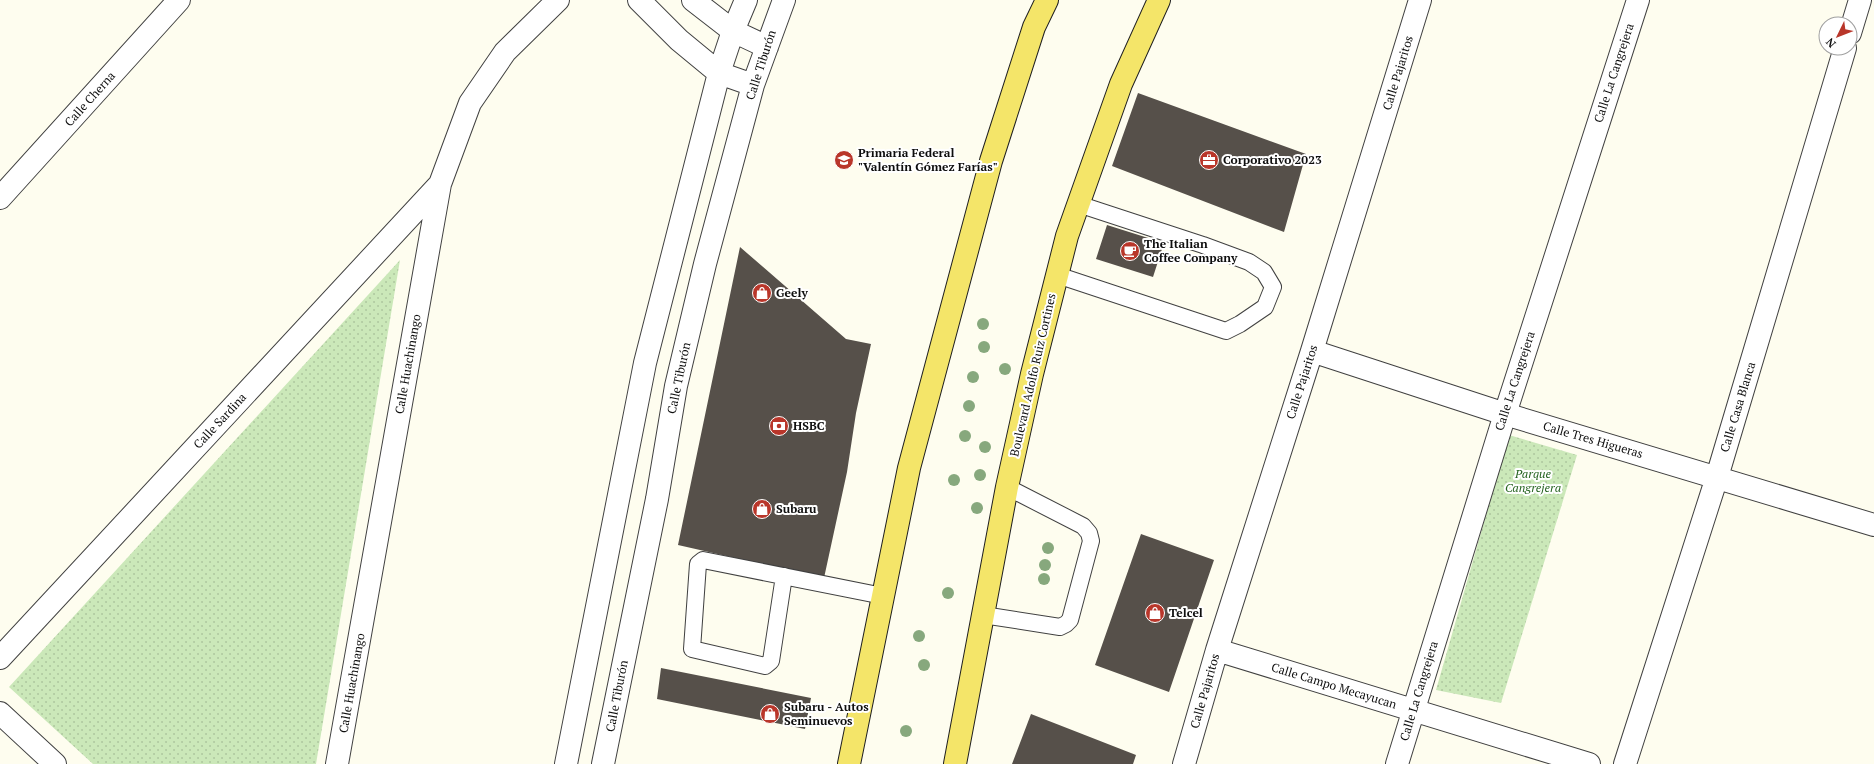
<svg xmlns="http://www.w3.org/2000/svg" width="1874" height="764" font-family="'PT Serif',serif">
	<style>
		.grass { fill: url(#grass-dots) }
		.building { fill: #56504a }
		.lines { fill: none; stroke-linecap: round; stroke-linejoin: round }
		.lane-casing { stroke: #414141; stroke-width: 18 }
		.street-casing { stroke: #414141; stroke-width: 24 }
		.primary-casing { stroke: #1f1f1f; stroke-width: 24 }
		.lane { stroke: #fff; stroke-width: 16 }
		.street { stroke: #fff; stroke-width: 22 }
		.primary { stroke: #f4e569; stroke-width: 22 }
		.tree { fill: #87a87d }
		.labels { text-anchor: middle; stroke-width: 4; stroke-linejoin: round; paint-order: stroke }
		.street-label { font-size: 12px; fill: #0e0e0e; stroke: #fff }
		.poi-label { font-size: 12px; font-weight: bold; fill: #0e0e0e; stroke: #fff; text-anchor: start }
		.park-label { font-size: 12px; font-style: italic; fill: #256320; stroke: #fff }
	</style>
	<defs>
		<pattern id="grass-dots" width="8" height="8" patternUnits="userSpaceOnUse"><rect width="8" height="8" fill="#cbe8b9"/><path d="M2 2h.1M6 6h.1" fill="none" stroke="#adc69e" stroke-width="1.8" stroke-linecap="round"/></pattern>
	</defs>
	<rect width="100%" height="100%" fill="#fefdef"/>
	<path class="grass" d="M 400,260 L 316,764 L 93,764 L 9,687 Z
		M 1509,435 L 1577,455 L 1501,703 L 1436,690 Z"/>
	<path class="building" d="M 1138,93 L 1306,154 L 1284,232 L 1112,166 Z
		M 1107,225 L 1164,243 L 1153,277 L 1096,259 Z
		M 740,247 L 846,339 L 871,344 L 856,413 L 847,472 L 824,578 L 678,545 Z
		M 1141,534 L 1214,560 L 1169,692 L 1095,665 Z
		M 661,668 L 811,698 L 805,729 L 657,699 Z
		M 1031,714 L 1136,755 L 1133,764 L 1012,764 Z"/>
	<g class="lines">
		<g class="lane-casing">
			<path id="lane" d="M 1057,275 L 1226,331 L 1240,324 L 1265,307 L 1273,287 L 1264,272 L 1249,262 L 1203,245 L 1078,204
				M 784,576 L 771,661 L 765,666 L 692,649 L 698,564 L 703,560 C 763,572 823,584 883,596
				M 983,615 L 1060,627 L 1066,624 L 1070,620 L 1091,541 L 1089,533 L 1083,526 L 1007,487"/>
		</g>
		<g class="street-casing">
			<path id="street" d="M 639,0 L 679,40 L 719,73 L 753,85
				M 693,0 L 733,31 L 767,47
				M 1850,33 L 1860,0
				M 0,198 L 179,0
				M 1312,351 L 1505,414 L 1874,525
				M 1217,650 L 1589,764
				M 0,658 L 440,184
				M 0,713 L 55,764
				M 337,764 L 440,184 L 470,103 L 505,52 L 558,0
				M 566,764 L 645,363 L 719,73 L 733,31 L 746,0
				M 603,764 L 657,499 L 676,386 L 705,264 L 753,85 L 784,0
				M 1184,764 L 1217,650 L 1312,351 L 1420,0
				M 1397,764 L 1505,414 L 1638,0
				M 1625,764 L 1717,477 L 1845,48"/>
		</g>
		<g class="primary-casing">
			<path id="primary" d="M 849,764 L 909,468 L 991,161 L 1034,27 L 1047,0
				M 955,764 L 1007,487 L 1032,374 L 1067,236 L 1121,84 L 1159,0"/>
		</g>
		<use href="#lane" class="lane"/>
		<use href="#street" class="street"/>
		<use href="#primary" class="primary"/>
	</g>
	<g class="tree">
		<circle cx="983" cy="324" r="6"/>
		<circle cx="984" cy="347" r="6"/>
		<circle cx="1005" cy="369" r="6"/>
		<circle cx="973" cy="377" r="6"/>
		<circle cx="969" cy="406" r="6"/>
		<circle cx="965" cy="436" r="6"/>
		<circle cx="985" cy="447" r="6"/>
		<circle cx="980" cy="475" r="6"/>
		<circle cx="954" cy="480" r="6"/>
		<circle cx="977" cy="508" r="6"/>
		<circle cx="1048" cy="548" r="6"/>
		<circle cx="1045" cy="565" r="6"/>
		<circle cx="1044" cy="579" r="6"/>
		<circle cx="948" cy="593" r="6"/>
		<circle cx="919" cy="636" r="6"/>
		<circle cx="924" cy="665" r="6"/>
		<circle cx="906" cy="731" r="6"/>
	</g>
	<defs>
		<g id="school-disc" transform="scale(1)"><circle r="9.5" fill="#b9362a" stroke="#fff"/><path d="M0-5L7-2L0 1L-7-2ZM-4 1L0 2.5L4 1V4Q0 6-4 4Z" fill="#fff"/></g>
		<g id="office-disc" transform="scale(1)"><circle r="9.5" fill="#b9362a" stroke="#fff"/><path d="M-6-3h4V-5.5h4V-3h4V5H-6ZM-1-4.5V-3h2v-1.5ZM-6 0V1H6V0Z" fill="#fff"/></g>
		<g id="cafe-disc" transform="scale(1)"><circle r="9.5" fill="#b9362a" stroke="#fff"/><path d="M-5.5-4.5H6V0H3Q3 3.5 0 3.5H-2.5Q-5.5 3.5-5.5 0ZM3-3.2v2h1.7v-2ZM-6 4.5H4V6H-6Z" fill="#fff"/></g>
		<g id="shop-disc" transform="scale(1)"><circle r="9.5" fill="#b9362a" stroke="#fff"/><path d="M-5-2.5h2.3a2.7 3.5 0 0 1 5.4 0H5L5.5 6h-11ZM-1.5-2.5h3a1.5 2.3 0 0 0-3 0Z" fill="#fff"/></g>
		<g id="bank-disc" transform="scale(1)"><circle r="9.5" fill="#b9362a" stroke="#fff"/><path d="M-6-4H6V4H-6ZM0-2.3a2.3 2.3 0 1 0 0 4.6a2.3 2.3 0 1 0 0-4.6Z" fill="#fff"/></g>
	</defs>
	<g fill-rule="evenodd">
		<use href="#school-disc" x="844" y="160"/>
		<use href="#office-disc" x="1209" y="160"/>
		<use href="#cafe-disc" x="1130" y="251"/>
		<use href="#shop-disc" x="762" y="293"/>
		<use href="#bank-disc" x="779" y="426"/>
		<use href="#shop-disc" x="762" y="509"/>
		<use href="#shop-disc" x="1155" y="613"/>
		<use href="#shop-disc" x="770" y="714"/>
	</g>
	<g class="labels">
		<g class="street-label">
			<text transform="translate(761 65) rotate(-72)" y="4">Calle Tiburón</text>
			<text transform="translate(1398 73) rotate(-73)" y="4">Calle Pajaritos</text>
			<text transform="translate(1614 73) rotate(-72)" y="4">Calle La Cangrejera</text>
			<text transform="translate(90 99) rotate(-48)" y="4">Calle Cherna</text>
			<text transform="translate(408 364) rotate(-80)" y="4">Calle Huachinango</text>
			<text transform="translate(1033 375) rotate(-77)" y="4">Boulevard Adolfo Ruiz Cortines</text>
			<text transform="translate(679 378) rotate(-78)" y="4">Calle Tiburón</text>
			<text transform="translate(1515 381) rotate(-72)" y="4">Calle La Cangrejera</text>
			<text transform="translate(1302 382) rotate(-72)" y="4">Calle Pajaritos</text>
			<text transform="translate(1738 407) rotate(-73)" y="4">Calle Casa Blanca</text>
			<text transform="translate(220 421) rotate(-47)" y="4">Calle Sardina</text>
			<text transform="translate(1593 440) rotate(16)" y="4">Calle Tres Higueras</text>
			<text transform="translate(352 683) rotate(-80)" y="4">Calle Huachinango</text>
			<text transform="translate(1334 686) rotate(17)" y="4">Calle Campo Mecayucan</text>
			<text transform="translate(1205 691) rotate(-74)" y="4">Calle Pajaritos</text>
			<text transform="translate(1419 691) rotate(-73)" y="4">Calle La Cangrejera</text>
			<text transform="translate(617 696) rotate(-79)" y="4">Calle Tiburón</text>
		</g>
		<g class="poi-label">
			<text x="858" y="157">Primaria Federal<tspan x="858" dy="14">"Valentín Gómez Farías"</tspan></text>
			<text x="1223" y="164">Corporativo 2023</text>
			<text x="1144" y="248">The Italian<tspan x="1144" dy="14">Coffee Company</tspan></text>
			<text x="776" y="297">Geely</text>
			<text x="793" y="430">HSBC</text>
			<text x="776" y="513">Subaru</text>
			<text x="1169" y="617">Telcel</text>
			<text x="784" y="711">Subaru - Autos<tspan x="784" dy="14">Seminuevos</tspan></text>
		</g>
		<g class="park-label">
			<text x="1533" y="478">Parque<tspan x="1533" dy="14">Cangrejera</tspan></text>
		</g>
	</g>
	<g transform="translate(1838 36) rotate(227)"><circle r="19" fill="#ffffff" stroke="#9f9f9f"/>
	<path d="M0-3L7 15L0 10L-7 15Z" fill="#b9362a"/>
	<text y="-6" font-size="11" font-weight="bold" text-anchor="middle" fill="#0e0e0e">N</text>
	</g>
</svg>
